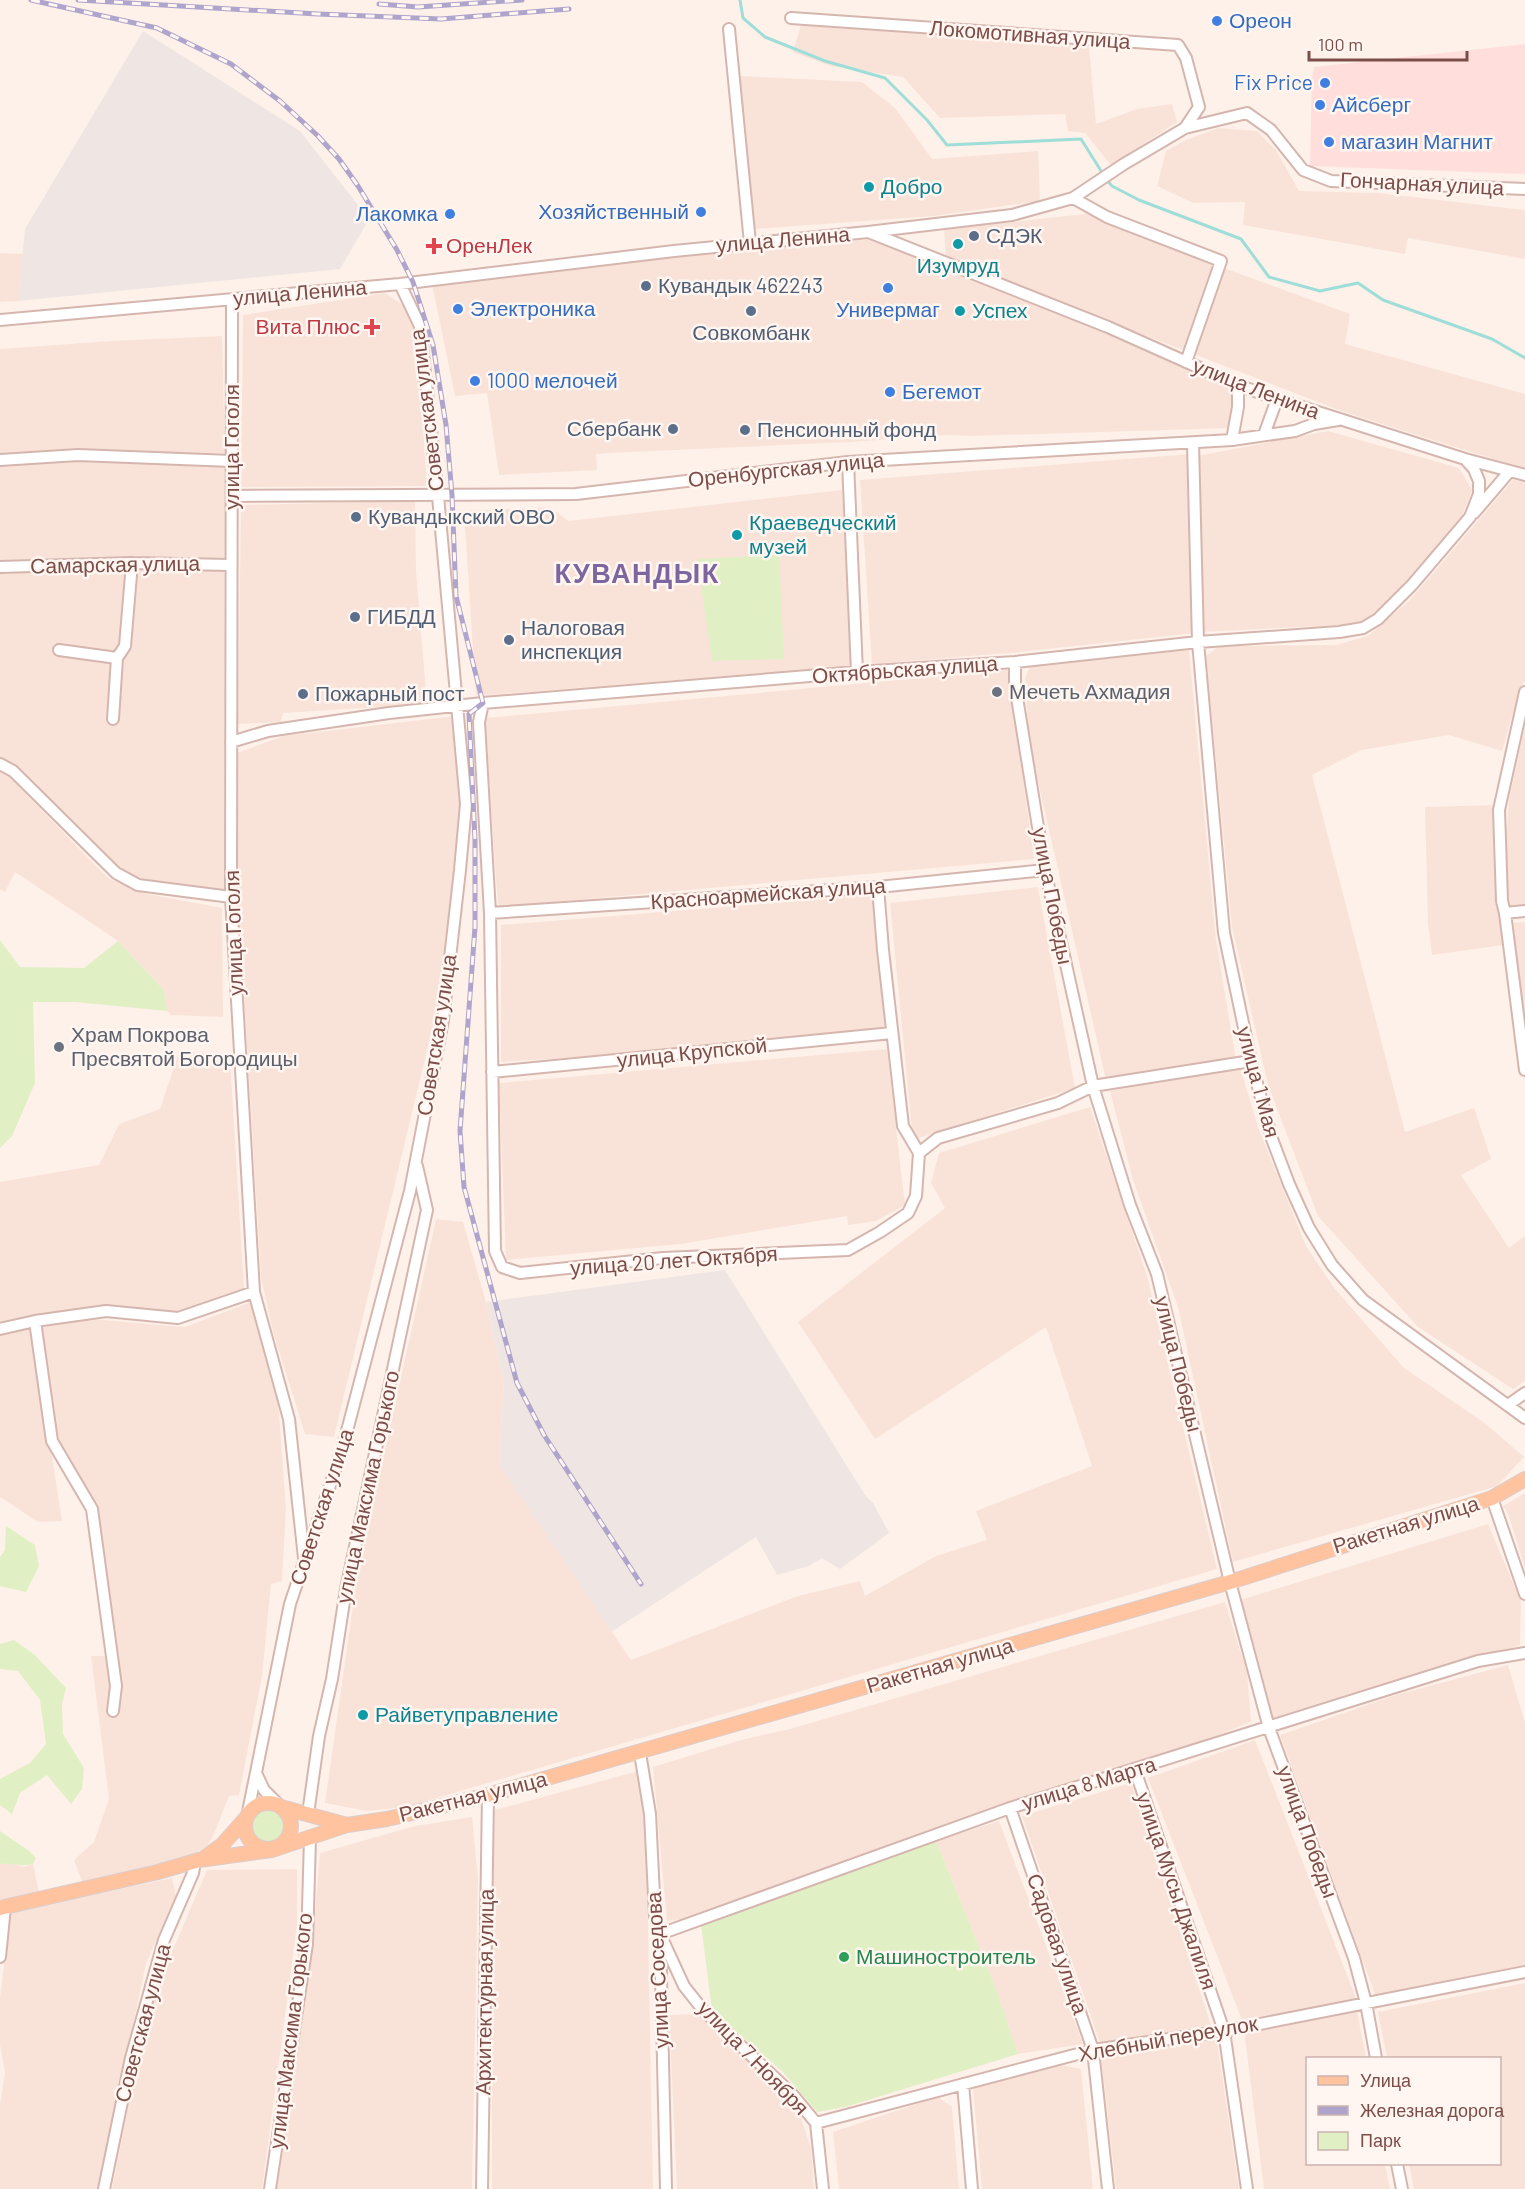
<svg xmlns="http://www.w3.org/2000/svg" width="1525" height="2189" font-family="Barlow,sans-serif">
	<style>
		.residential { fill: #f9e3d9 }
		.commercial { fill: #ffdedc }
		.industrial { fill: #efe5e2 }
		.green { fill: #e1efc5 }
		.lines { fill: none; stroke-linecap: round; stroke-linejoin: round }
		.stream { stroke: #9fded8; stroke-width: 3 }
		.minor-casing { stroke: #d5b6af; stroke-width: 14 }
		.major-casing { stroke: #dbcdcc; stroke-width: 16 }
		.minor { stroke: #fff; stroke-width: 10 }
		.major { stroke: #ffc39f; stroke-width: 14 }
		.rail-casing { stroke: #afa4cb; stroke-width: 5 }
		.rail { stroke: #fff6f1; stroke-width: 3; stroke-dasharray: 9; stroke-linecap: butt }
		.shop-dot { fill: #3f7fe0; stroke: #fff6f1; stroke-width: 2 }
		.culture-dot { fill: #0f9aa8; stroke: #fff6f1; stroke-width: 2 }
		.service-dot { fill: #5c6f8a; stroke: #fff6f1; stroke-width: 2 }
		.health-dot { fill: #e0444e; stroke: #fff6f1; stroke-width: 2 }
		.worship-dot { fill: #6b7280; stroke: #fff6f1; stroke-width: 2 }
		.leisure-dot { fill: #2e9e5b; stroke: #fff6f1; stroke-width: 2 }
		.labels { text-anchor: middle; stroke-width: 5; stroke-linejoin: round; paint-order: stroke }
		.shop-label { font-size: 21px; fill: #366cbe; stroke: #fff6f1; text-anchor: start }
		.street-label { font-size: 21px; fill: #7d4e49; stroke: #fff6f1 }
		.culture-label { font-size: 21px; fill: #0d838f; stroke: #fff6f1; text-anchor: start }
		.service-label { font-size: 21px; fill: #4e5e75; stroke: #fff6f1; text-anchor: start }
		.health-label { font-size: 21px; fill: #be3a42; stroke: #fff6f1; text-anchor: start }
		.worship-label { font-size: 21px; fill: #5b616d; stroke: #fff6f1; text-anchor: start }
		.leisure-label { font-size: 21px; fill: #27864d; stroke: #fff6f1; text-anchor: start }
		.district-label { font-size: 27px; font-weight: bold; letter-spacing: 1.5px; fill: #7d65a0; stroke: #fff6f1 }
	</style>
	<rect width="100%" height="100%" fill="#fef1e9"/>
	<path class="residential" d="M 801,25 L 1089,46 L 1096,124 L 1137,109 L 1172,104 L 1177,122 L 1111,165 L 1085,133 L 1068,131 L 1065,114 L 940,118 L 903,77 L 830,66 L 793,52 Z
		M 740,76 L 862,82 L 895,108 L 932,159 L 1038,151 L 1040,201 L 934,216 L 754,229 Z
		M 1218,128 L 1257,131 L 1276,150 L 1299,191 L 1378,193 L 1525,210 L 1525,259 L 1408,238 L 1405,254 L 1243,225 L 1245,202 L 1193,203 L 1157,186 L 1166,151 L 1186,140 Z
		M 1086,214 L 1218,263 L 1186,351 L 946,259 L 944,229 Z
		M 869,239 L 983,280 L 1233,389 L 1231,428 L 973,436 L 948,435 L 850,442 L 609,453 L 596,454 L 597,470 L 499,475 L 487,393 L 455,396 L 431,279 Z
		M 0,253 L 23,254 L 18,301 L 0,302 Z
		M 1221,267 L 1350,314 L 1345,344 L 1525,394 L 1525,469 L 1344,412 L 1191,353 Z
		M 385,293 L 403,305 L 416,331 L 427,486 L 241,487 L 243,315 Z
		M 222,336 L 225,453 L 79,452 L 0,457 L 0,349 L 111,341 Z
		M 1328,431 L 1459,468 L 1472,490 L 1457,529 L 1377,615 L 1360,624 L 1201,632 L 1197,456 Z
		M 1190,454 L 1195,633 L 1020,652 L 872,664 L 860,480 Z
		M 62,461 L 227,465 L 226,562 L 63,558 L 0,562 L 0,466 Z
		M 1513,480 L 1525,482 L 1525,681 L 1520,688 L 1502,751 L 1449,735 L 1362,750 L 1312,775 L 1405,1132 L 1474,1108 L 1491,1159 L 1461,1175 L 1509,1248 L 1525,1236 L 1525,1381 L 1513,1389 L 1418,1327 L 1318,1216 L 1268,1085 L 1232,927 L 1206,656 L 1219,646 L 1336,645 L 1368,636 L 1409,601 Z
		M 842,490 L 853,666 L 476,696 L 464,511 L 550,507 L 568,521 Z
		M 415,501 L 416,571 L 427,704 L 283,713 L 281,722 L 238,724 L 241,505 Z
		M 125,566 L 224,569 L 225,890 L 143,882 L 125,873 L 105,858 L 0,760 L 0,570 Z
		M 1189,650 L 1216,940 L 1236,1060 L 1106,1080 L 1029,742 L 1025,678 L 1030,667 Z
		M 1008,670 L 1034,859 L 498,907 L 485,718 Z
		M 455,716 L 462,784 L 441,992 L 334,1437 L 305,1434 L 273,1332 L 261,1277 L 238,897 L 237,753 L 284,736 Z
		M 1525,725 L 1525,906 L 1510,908 L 1504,868 L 1509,800 Z
		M 0,770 L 5,773 L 108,878 L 142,893 L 222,908 L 223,1017 L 171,1015 L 167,1011 L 164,990 L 118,941 L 15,872 L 5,892 L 0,889 Z
		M 1496,805 L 1496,883 L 1503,945 L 1432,955 L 1428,922 L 1425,807 Z
		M 1038,887 L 1075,1088 L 913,1140 L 890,903 Z
		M 872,895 L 887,1029 L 618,1055 L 501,1062 L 501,925 Z
		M 1525,922 L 1525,1022 L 1513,923 Z
		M 887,1049 L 905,1205 L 876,1221 L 848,1225 L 847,1216 L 681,1244 L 506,1260 L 499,1083 Z
		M 179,1052 L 222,1053 L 230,1059 L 244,1289 L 175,1315 L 115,1308 L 0,1325 L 0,1182 L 99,1165 L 119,1124 L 160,1109 Z
		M 1240,1067 L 1259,1130 L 1306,1246 L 1335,1289 L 1404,1368 L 1486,1424 L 1524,1457 L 1497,1486 L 1233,1562 L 1178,1307 L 1133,1180 L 1110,1091 Z
		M 1090,1107 L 1147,1276 L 1217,1569 L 406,1807 L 367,1811 L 325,1803 L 357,1577 L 436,1219 L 463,1222 L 486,1302 L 504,1382 L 499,1465 L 631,1660 L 798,1596 L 860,1581 L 865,1596 L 936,1556 L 987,1540 L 976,1511 L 1092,1466 L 1046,1327 L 875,1439 L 798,1322 L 945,1208 L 931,1183 L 939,1153 Z
		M 251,1302 L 278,1399 L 286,1509 L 282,1581 L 271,1584 L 262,1676 L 239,1795 L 229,1796 L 213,1836 L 207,1846 L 189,1857 L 83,1884 L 74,1860 L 94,1842 L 109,1799 L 91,1656 L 116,1656 L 94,1508 L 58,1438 L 42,1327 L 92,1319 L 185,1327 Z
		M 32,1328 L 62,1521 L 38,1522 L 0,1497 L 0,1335 Z
		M 1525,1493 L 1525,1569 L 1509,1516 L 1503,1506 Z
		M 1488,1524 L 1521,1602 L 1520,1645 L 1273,1722 L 1240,1600 Z
		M 1225,1602 L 1247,1673 L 1251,1722 L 1143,1764 L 693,1918 L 667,1921 L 653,1767 L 741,1740 L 790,1729 Z
		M 1508,1665 L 1525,1723 L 1525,1969 L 1376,1997 L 1280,1735 L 1396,1695 Z
		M 1255,1740 L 1356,1998 L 1242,2020 L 1148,1778 Z
		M 638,1771 L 646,1818 L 653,2189 L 492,2189 L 492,1811 Z
		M 1131,1783 L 1211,2025 L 1100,2043 L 1022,1816 Z
		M 472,1817 L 478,1878 L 472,2189 L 277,2189 L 310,1971 L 320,1853 L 415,1826 Z
		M 999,1821 L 1083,2044 L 1018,2054 L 996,1989 L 936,1841 Z
		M 12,1863 L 23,1867 L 33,1864 L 39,1893 L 0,1900 L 0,1864 Z
		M 297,1869 L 297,1925 L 262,2189 L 112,2189 L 141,2042 L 162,1975 L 207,1870 Z
		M 172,1878 L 176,1896 L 146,1963 L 99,2189 L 0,2189 L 0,2104 L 5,2073 L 0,2045 L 0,1997 L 11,1912 Z
		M 1525,1983 L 1525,2189 L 1414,2189 L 1409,2164 L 1500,2164 L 1500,2058 L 1387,2058 L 1378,2012 Z
		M 1357,2011 L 1366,2058 L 1308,2058 L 1308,2164 L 1385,2164 L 1390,2189 L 1264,2189 L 1244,2030 Z
		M 700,2014 L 780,2087 L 800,2115 L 811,2148 L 814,2189 L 677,2189 L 669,2015 Z
		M 1216,2036 L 1239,2189 L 1116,2189 L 1101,2056 Z
		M 1056,2064 L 1081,2069 L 1093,2189 L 982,2189 L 973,2088 Z
		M 938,2097 L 952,2107 L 959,2189 L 839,2189 L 833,2132 Z"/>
	<path class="commercial" d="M 1525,44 L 1525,174 L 1310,166 L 1312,78 L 1314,67 Z"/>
	<path class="industrial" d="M 143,31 L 300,131 L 369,219 L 340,269 L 18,301 L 25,229 Z
		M 725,1270 L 865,1495 L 873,1503 L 889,1533 L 840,1569 L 822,1558 L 809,1566 L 777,1575 L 756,1537 L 611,1632 L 499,1465 L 504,1382 L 486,1302 Z"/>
	<path class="green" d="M 779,555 L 784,659 L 712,661 L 697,559 Z
		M 0,940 L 20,967 L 84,968 L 118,941 L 164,990 L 167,1011 L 75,1002 L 33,1002 L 35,1083 L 12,1136 L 0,1148 Z
		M 6,1526 L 35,1545 L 39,1566 L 26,1592 L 0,1586 L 0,1557 L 5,1550 Z
		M 14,1640 L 35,1655 L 66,1688 L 62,1704 L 63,1734 L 84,1768 L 82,1789 L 71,1804 L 47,1775 L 20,1793 L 12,1814 L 0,1805 L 0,1779 L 30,1763 L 46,1744 L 40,1700 L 18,1671 L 0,1669 L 0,1644 Z
		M250 1828a18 18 0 1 1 36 0a18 18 0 1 1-36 0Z
		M 0,1831 L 29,1851 L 36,1858 L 33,1864 C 21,1867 12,1863 0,1864 Z
		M 936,1841 L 996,1989 L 1018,2054 L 845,2107 L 817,2112 L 783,2072 L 712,2010 L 701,1924 L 736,1913 L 741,1905 Z"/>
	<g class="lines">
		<path class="stream" d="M 740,0 L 743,18 L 765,37 L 825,61 L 885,78 L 927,120 L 947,145 L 1081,139 L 1103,174
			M 1107,180 L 1112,186 L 1139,200 L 1241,239 L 1269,277 L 1320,291 L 1358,283 L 1383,300 L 1492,339 L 1525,358"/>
		<g class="minor-casing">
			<path id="minor" d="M 791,18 L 1178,45 L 1186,58 L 1199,107 L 1185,128
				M 729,29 L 750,243
				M 1073,198 L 1107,217 L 1221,261 L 1186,362
				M 871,233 L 1108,327 L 1238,385 L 1277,399 L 1465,459 L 1525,475
				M 232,299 L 231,897 L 254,1292 L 289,1419 L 304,1558
				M 0,320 L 400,284 L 674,251 L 868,232 L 1012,215 L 1073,198 L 1124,164 L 1185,128 L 1247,113 L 1271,130 L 1303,170 L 1331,181 L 1525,189
				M 1264,435 L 1277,399
				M 1232,440 L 1238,407 L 1238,385
				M 1193,443 L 1198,642 L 1224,933 L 1251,1061 L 1272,1139 L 1289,1184 L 1309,1228 L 1332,1265 L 1363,1300 L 1525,1418
				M 0,460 L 78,455 L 232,461
				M 848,462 L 857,672
				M 232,496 L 576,494 L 848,462 L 1232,440 L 1295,431 L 1314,424 L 1338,420
				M 1474,513 L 1509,472
				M 0,567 L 132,563 L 230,565
				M 59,650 L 117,658 L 125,646 L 132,563
				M 1015,662 L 1015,685 L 1045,870 L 1093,1086 L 1130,1205 L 1157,1274 L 1230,1582 L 1269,1728 L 1354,1958 L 1366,2003 L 1376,2058
				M 1525,692 L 1499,810 L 1502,901 L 1505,913 L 1525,911
				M 483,703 L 479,722 L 490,913 L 495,1251 L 502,1267 L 520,1273 L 663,1258 L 848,1250 L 880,1232 L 908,1213 L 916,1196 L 919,1153 L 938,1138 L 1058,1103 L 1093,1086 L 1251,1061
				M 113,719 L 117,658
				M 231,742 L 268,731 L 389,713 L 483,703 L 857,672 L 1015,662 L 1198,642 L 1339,632 L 1363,628 L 1378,619 L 1412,585 L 1470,517 L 1479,494 L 1479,481 L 1474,469 L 1465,459
				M 0,764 L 13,771 L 116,873 L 138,885 L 231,897
				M 878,887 L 883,950 L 903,1126 L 919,1153
				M 490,913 L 878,887 L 1045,870
				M 1505,913 L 1525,1070
				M 492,1072 L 892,1033
				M 35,1321 L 52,1441 L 92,1509 L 116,1686 L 113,1711
				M 0,1329 L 35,1321 L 106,1311 L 178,1318 L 254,1292
				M 1508,1405 L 1525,1393
				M 1492,1498 L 1525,1594
				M 640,1753 L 650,1814 L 655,1916 L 660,1934 L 666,2189
				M 1135,1770 L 1224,2031 L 1247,2189
				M 256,1773 L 264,1790 L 281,1807
				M 1010,1808 L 1093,2050 L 1108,2189
				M 308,1814 L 319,1736 L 332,1679 L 346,1589 L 427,1210 L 417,1166
				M 247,1817 L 290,1604 L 342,1450 L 410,1191 L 443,1020 L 460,870 L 466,804 L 438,496 L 420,326 L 400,284
				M 0,1957 L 5,1907
				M 963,2084 L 972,2189
				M 816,2123 L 1093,2050 L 1224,2031 L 1525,1972
				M 1397,2164 L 1402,2189
				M 104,2189 L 131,2058 L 164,1940 L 193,1873 L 195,1862
				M 270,2189 L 307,1944 L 310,1838
				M 482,2189 L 488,1795
				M 823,2189 L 816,2123 L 792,2094 L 703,2010 L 684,1986 L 660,1934 L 1010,1808 L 1478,1661 L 1525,1653"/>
		</g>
		<g class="major-casing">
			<path id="major" d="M245 1826a23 23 0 1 1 46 0a23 23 0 1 1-46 0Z
				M 281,1807 L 347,1825
				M 204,1858 L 222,1845 L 246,1818
				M 0,1908 L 158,1872 L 199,1860 L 272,1850 L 347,1825 L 387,1819 L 488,1795 L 1230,1582 L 1492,1498 L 1525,1479"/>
		</g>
		<use href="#minor" class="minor"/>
		<use href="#major" class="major"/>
		<g class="rail-casing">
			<path id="rail" d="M 31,0 L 157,28 L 231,64 L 280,101 L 318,136 L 339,159 L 358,186 L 397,250 L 413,282 L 433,345 L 446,425 L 452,495 L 456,596 L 483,703 L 469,714 L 475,840 L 475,927 L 460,1131 L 464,1187 L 517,1383 L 544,1435 L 641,1584
				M 78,0 L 318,14 L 441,19 L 569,9
				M 379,4 L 418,7 L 522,0"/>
		</g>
		<use href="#rail" class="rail"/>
	</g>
	<g class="shop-dot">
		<circle cx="1217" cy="21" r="6"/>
		<circle cx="1325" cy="83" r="6"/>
		<circle cx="1320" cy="105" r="6"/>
		<circle cx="1329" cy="142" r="6"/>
		<circle cx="701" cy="212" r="6"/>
		<circle cx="450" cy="214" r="6"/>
		<circle cx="888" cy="288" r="6"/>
		<circle cx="458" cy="309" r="6"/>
		<circle cx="475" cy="381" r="6"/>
		<circle cx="890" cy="392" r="6"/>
	</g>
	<g class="culture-dot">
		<circle cx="869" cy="187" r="6"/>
		<circle cx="958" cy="244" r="6"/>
		<circle cx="960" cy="311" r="6"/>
		<circle cx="737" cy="535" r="6"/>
		<circle cx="363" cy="1715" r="6"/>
	</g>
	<g class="service-dot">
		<circle cx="974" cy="236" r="6"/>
		<circle cx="646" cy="286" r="6"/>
		<circle cx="751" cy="311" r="6"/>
		<circle cx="673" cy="429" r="6"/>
		<circle cx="745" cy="430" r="6"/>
		<circle cx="356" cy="517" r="6"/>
		<circle cx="355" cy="617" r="6"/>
		<circle cx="509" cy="640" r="6"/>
		<circle cx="303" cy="694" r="6"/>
	</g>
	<g class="health-dot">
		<path d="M431 237h6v6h6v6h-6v6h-6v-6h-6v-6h6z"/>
		<path d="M369 318h6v6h6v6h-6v6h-6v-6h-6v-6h6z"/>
	</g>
	<g class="worship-dot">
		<circle cx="997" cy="692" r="6"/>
		<circle cx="59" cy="1047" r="6"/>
	</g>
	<circle class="leisure-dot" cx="844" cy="1957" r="6"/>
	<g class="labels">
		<g class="shop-label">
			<text x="1229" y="28">Ореон</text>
			<text x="1313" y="90" text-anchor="end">Fix Price</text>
			<text x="1332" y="112">Айсберг</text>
			<text x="1341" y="149">магазин Магнит</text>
			<text x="689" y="219" text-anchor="end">Хозяйственный</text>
			<text x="438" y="221" text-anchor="end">Лакомка</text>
			<text x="470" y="316">Электроника</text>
			<text x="888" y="317" text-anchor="middle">Универмаг</text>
			<text x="487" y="388">1000 мелочей</text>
			<text x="902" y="399">Бегемот</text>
		</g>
		<g class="street-label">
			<text transform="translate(1030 35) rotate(4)" y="7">Локомотивная улица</text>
			<text transform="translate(1422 184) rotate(3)" y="7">Гончарная улица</text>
			<text transform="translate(783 240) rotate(-5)" y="7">улица Ленина</text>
			<text transform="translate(300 293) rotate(-5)" y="7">улица Ленина</text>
			<text transform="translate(1256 389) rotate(21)" y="7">улица Ленина</text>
			<text transform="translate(427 410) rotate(-97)" y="7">Советская улица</text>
			<text transform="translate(232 447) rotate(-90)" y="7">улица Гоголя</text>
			<text transform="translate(786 470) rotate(-6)" y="7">Оренбургская улица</text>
			<text transform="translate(115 565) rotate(-1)" y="7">Самарская улица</text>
			<text transform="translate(905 670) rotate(-4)" y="7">Октябрьская улица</text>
			<text transform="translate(768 894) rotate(-4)" y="7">Красноармейская улица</text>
			<text transform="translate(1052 896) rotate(79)" y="7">улица Победы</text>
			<text transform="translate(234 933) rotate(-92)" y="7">улица Гоголя</text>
			<text transform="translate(437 1035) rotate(-81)" y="7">Советская улица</text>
			<text transform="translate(692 1053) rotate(-6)" y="7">улица Крупской</text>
			<text transform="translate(1258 1082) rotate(75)" y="7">улица 1 Мая</text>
			<text transform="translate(674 1261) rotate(-4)" y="7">улица 20 лет Октября</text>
			<text transform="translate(1178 1364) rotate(76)" y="7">улица Победы</text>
			<text transform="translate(368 1487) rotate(-78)" y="7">улица Максима Горького</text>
			<text transform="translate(322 1507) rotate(-72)" y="7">Советская улица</text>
			<text transform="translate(1406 1525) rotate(-17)" y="7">Ракетная улица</text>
			<text transform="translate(940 1666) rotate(-16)" y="7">Ракетная улица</text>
			<text transform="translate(1089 1784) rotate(-17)" y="7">улица 8 Марта</text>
			<text transform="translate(473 1797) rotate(-14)" y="7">Ракетная улица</text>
			<text transform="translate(1307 1832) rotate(70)" y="7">улица Победы</text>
			<text transform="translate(1176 1891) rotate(71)" y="7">улица Мусы Джалиля</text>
			<text transform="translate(1057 1944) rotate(71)" y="7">Садовая улица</text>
			<text transform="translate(658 1970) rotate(-93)" y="7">улица Соседова</text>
			<text transform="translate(485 1992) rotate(-89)" y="7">Архитектурная улица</text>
			<text transform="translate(143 2023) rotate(-75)" y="7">Советская улица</text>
			<text transform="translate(291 2031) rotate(-83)" y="7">улица Максима Горького</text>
			<text transform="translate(1168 2039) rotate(-10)" y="7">Хлебный переулок</text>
			<text transform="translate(753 2058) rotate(46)" y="7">улица 7 Ноября</text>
		</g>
		<g class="culture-label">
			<text x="881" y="194">Добро</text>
			<text x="958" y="273" text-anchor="middle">Изумруд</text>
			<text x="972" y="318">Успех</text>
			<text x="749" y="530">Краеведческий<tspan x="749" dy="24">музей</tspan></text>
			<text x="375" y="1722">Райветуправление</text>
		</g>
		<g class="service-label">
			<text x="986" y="243">СДЭК</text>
			<text x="658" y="293">Кувандык 462243</text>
			<text x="751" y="340" text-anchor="middle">Совкомбанк</text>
			<text x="661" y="436" text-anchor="end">Сбербанк</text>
			<text x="757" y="437">Пенсионный фонд</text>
			<text x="368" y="524">Кувандыкский ОВО</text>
			<text x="367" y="624">ГИБДД</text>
			<text x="521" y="635">Налоговая<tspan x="521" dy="24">инспекция</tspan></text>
			<text x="315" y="701">Пожарный пост</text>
		</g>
		<g class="health-label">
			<text x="446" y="253">ОренЛек</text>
			<text x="360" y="334" text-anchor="end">Вита Плюс</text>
		</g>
		<g class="worship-label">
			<text x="1009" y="699">Мечеть Ахмадия</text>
			<text x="71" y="1042">Храм Покрова<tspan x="71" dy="24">Пресвятой Богородицы</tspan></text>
		</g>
		<g class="leisure-label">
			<text x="856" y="1964">Машиностроитель</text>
		</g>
		<g class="district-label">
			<text x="637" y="583">КУВАНДЫК</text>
		</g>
	</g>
	<rect x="1306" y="2057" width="195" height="108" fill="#fff6f1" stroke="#cbb3ae" stroke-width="1.5"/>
	<rect x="1318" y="2076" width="30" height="9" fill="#ffc39f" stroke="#cbb3ae" stroke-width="1.5"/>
	<text x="1360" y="2087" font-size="18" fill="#7d4e49">Улица</text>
	<rect x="1318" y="2106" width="30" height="9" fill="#afa4cb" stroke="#cbb3ae" stroke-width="1.5"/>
	<text x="1360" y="2117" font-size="18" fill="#7d4e49">Железная дорога</text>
	<rect x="1318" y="2132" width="30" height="18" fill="#e1efc5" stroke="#cbb3ae" stroke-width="1.5"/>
	<text x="1360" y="2147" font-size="18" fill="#7d4e49">Парк</text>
	<path d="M1309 51v9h158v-9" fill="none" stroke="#7d4e49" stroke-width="3"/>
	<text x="1318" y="51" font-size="18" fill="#7d4e49" stroke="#fff6f1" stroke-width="4.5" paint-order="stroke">100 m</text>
</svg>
